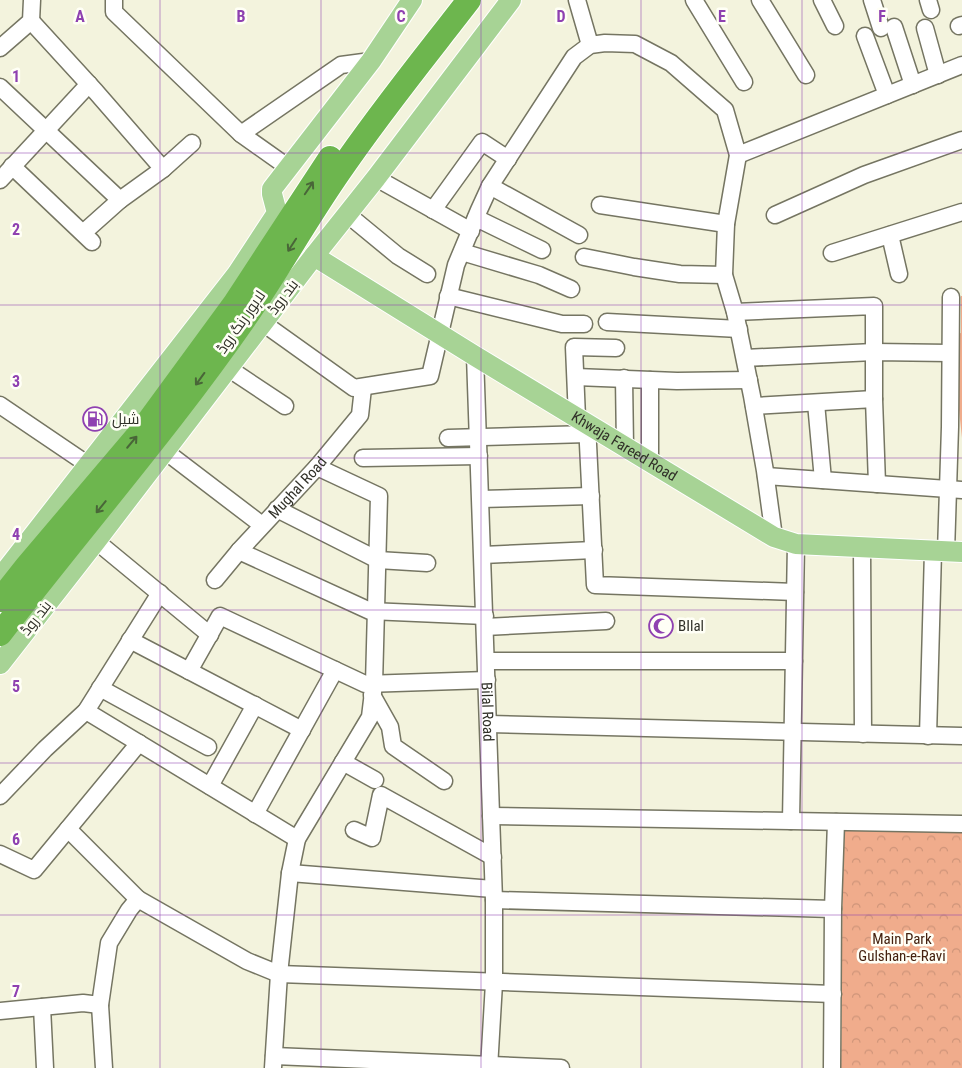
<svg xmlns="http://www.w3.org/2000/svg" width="962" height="1068" font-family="'Roboto Condensed',Cairo,sans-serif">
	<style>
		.forest { fill: url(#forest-crowns) }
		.cemetery { fill: url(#cemetery-stones) }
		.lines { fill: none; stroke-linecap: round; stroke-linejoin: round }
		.minor-casing { stroke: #757562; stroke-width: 19 }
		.major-casing { stroke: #fff; stroke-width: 22 }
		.highway-casing { stroke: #fff; stroke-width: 26 }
		.minor { stroke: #fff; stroke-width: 16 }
		.major { stroke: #a7d395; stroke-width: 20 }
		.highway { stroke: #6db64e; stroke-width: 24 }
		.oneway { stroke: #496638 }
		.grid { fill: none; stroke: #8f41b1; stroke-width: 1; stroke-opacity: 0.55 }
		.labels { text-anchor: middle; stroke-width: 5; stroke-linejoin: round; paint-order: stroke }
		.street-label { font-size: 15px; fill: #313129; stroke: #fffff6 }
		.poi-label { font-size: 15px; fill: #313129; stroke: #fffff6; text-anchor: start }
		.park-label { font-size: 15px; fill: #44210f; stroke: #fffff6 }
		.grid-label { font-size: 16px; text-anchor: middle; font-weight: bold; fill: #8f41b1; stroke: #fffff6; stroke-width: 5; stroke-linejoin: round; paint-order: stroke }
	</style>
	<defs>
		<pattern id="forest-crowns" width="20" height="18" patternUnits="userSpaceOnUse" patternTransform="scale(1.25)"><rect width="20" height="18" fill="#f0ac8c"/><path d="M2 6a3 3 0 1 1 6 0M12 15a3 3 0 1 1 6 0" fill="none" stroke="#ce9479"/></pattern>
		<pattern id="cemetery-stones" width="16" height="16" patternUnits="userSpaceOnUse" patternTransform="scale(1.25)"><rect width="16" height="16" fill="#f0ac8c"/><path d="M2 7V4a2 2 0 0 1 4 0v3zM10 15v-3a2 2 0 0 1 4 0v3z" fill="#ce9479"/></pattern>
	</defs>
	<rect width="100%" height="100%" fill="#f3f3dd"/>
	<path class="forest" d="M 843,827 L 962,828 L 962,1068 L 841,1068 Z"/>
	<path class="cemetery" d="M 961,296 L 962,296 L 962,438 L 951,335 L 961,333 Z"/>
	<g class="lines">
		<g class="minor-casing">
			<g id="minor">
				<path d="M 114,0 L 114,12 L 241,134 L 341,65 L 371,61"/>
				<path d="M 577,0 L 590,45"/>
				<path d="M 694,0 L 744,82"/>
				<path d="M 760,0 L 806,75"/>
				<path d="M 822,0 L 835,26"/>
				<path d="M 872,0 L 881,28"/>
				<path d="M 928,0 L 931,10"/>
				<path d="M 31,21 L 96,92 L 163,169 L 192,143"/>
				<path d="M 959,26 L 962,25"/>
				<path d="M 894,27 L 913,85"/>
				<path d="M 925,28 L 938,75"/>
				<path d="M 865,36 L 887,95"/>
				<path d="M 0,48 L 31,21 L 32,0"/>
				<path d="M 0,87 L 120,200 L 163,169"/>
				<path d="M 241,134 L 289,168"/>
				<path d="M 738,155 L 962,65"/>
				<path d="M 12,166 L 92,242"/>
				<path d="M 376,178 L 471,231"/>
				<path d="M 0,180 L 89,84"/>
				<path d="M 490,186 L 579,235"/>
				<path d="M 600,205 L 726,224"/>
				<path d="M 433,210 L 482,142 L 508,159"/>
				<path d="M 347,214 L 398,256 L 427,274"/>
				<path d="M 775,215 L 864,175 L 962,140"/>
				<path d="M 476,218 L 542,250"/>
				<path d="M 83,233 L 120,200"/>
				<path d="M 890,235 L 899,274"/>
				<path d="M 462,252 L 539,275 L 571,289"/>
				<path d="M 832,253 L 962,212"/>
				<path d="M 584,257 L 634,267 L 680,274 L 724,275"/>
				<path d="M 448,296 L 562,324 L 584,324"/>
				<path d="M 735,312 L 874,306 L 874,399"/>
				<path d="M 607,322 L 739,329"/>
				<path d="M 263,323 L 354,388 L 430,376 L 456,265 L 479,210 L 490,186 L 574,57 L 590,45 L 605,43 L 635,44 L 671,63 L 725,110 L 738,155 L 726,224 L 724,275 L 735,312 L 752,396 L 765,471 L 774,537"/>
				<path id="s1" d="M 475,356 L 494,900 L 494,983 L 489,1068"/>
				<path d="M 745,358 L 874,352 L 950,353"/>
				<path d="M 228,368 L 285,406"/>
				<path d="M 576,377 L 677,381 L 749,380"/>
				<path d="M 624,378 L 625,447"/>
				<path d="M 816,403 L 823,480"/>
				<path d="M 0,405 L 87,464"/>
				<path d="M 754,406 L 874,399 L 877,484"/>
				<path d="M 577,418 L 574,347 L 616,348"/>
				<path d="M 587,424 L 595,585 L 795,592"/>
				<path d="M 448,438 L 588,434"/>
				<path d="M 165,451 L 262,525"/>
				<path d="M 363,458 L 479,456"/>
				<path d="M 650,462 L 650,380"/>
				<path d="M 766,476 L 962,490"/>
				<path d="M 481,499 L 591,496"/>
				<path d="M 277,509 L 378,560 L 427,563"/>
				<path d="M 96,541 L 210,635"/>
				<path d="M 862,548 L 863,734"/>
				<path d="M 239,551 L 370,611 L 485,616"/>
				<path d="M 946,552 L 950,427 L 951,297"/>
				<path d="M 483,555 L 594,550"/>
				<path id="s2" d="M 215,580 L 239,551 L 317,467 L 360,415 L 363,388"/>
				<path d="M 485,627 L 606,621"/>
				<path d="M 130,640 L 302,730"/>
				<path d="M 487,661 L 794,661"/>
				<path d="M 189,671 L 220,616 L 365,684 L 487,680"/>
				<path d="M 100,688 L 208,747"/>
				<path d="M 372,695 L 390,727 L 393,746 L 444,781"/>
				<path d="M 86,711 L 297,839"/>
				<path d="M 489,724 L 962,736"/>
				<path d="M 928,736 L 933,551"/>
				<path d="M 343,762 L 375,780"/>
				<path d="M 210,786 L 255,705"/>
				<path d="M 0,796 L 45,749 L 86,711 L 160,593"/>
				<path d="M 255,814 L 335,670"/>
				<path d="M 491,816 L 962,824"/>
				<path d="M 791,821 L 796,544"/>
				<path d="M 68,829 L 138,899"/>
				<path d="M 354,830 L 372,838 L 381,795 L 493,857"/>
				<path d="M 0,854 L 34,870 L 139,743"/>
				<path d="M 290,873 L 493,889"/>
				<path d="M 494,900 L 833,909"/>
				<path d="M 100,1005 L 104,1068"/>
				<path d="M 42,1007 L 45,1068"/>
				<path d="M 0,1011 L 83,1003 L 100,1005 L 109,943 L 129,910 L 138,899 L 247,961 L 279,974 L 833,994"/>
				<path d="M 274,1056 L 561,1068"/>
				<path d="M 273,1068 L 279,974 L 290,873 L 297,839 L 370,717 L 374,684 L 379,496 L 317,467"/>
				<path d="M 832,1068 L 833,909 L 836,822"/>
			</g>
		</g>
		<g class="major-casing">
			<g id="major">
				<path id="s3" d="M 314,256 L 475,356 L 774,537 L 796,544 L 962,552"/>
				<path d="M 0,578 L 237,274 L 277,213 L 272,194 L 272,189 L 371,61 L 412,0"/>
				<path d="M 0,664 L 96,541 L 314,256 L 376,178 L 511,0"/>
			</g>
		</g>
		<g class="highway-casing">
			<path id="highway" d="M 0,600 L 27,566 L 139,434 L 235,303 L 330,158
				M 0,634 C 83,526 173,423 250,311 C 281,265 308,217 340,171 C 380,112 425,57 469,0"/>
		</g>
		<use href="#minor" class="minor"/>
		<use href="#major" class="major"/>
		<use href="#highway" class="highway"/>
	</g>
	<defs><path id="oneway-shaft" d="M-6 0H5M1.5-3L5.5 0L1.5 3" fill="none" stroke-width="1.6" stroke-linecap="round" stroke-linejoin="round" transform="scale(1.25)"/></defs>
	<g class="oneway">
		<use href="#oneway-shaft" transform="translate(309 188) rotate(-56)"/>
		<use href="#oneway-shaft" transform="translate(292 245) rotate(123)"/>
		<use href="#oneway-shaft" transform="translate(200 379) rotate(126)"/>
		<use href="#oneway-shaft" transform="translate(132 442) rotate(-50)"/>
		<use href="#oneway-shaft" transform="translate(101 507) rotate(129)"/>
	</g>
	<path class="grid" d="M 160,0 L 160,1068M 321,0 L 321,1068M 481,0 L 481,1068M 641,0 L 641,1068M 802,0 L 802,1068M 0,153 L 962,153M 0,305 L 962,305M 0,458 L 962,458M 0,610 L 962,610M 0,763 L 962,763M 0,915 L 962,915"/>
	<defs>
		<g id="fuel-ring" transform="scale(1.25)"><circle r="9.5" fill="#fffff6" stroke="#8f41b1" stroke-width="1.5"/><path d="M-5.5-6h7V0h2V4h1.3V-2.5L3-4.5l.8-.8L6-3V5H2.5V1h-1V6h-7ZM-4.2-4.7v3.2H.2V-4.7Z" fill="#8f41b1"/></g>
		<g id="mosque-ring" transform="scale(1.25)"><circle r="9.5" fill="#fffff6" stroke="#8f41b1" stroke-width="1.5"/><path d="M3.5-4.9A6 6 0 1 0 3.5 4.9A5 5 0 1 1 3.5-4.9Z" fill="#8f41b1"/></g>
	</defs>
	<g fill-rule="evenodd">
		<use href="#fuel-ring" x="95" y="419"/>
		<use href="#mosque-ring" x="661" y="626"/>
	</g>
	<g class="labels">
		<g class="street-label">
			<text transform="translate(283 297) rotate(-53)" y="5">بند روڈ</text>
			<text transform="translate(241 322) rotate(-55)" y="5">لاہور رنگ روڈ</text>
			<text dy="5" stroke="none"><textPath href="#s3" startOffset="364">Khwaja Fareed Road</textPath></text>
			<text dy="5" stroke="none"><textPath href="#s2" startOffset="124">Mughal Road</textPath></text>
			<text transform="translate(36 618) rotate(-52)" y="5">بند روڈ</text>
			<text dy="5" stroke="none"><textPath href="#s1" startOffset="356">Bilal Road</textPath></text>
		</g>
		<g class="poi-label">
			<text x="112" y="424">شیل</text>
			<text x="678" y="631">BIlal</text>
		</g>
		<g class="park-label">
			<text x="902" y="944">Main Park<tspan x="902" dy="17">Gulshan-e-Ravi</tspan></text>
		</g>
	</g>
	<g class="grid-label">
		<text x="80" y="22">A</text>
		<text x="241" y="22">B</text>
		<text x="401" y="22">C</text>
		<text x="561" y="22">D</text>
		<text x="722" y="22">E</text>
		<text x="882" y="22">F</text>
		<text x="16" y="82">1</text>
		<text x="16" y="235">2</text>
		<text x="16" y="387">3</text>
		<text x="16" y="540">4</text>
		<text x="16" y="692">5</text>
		<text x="16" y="845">6</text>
		<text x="16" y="997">7</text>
	</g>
</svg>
